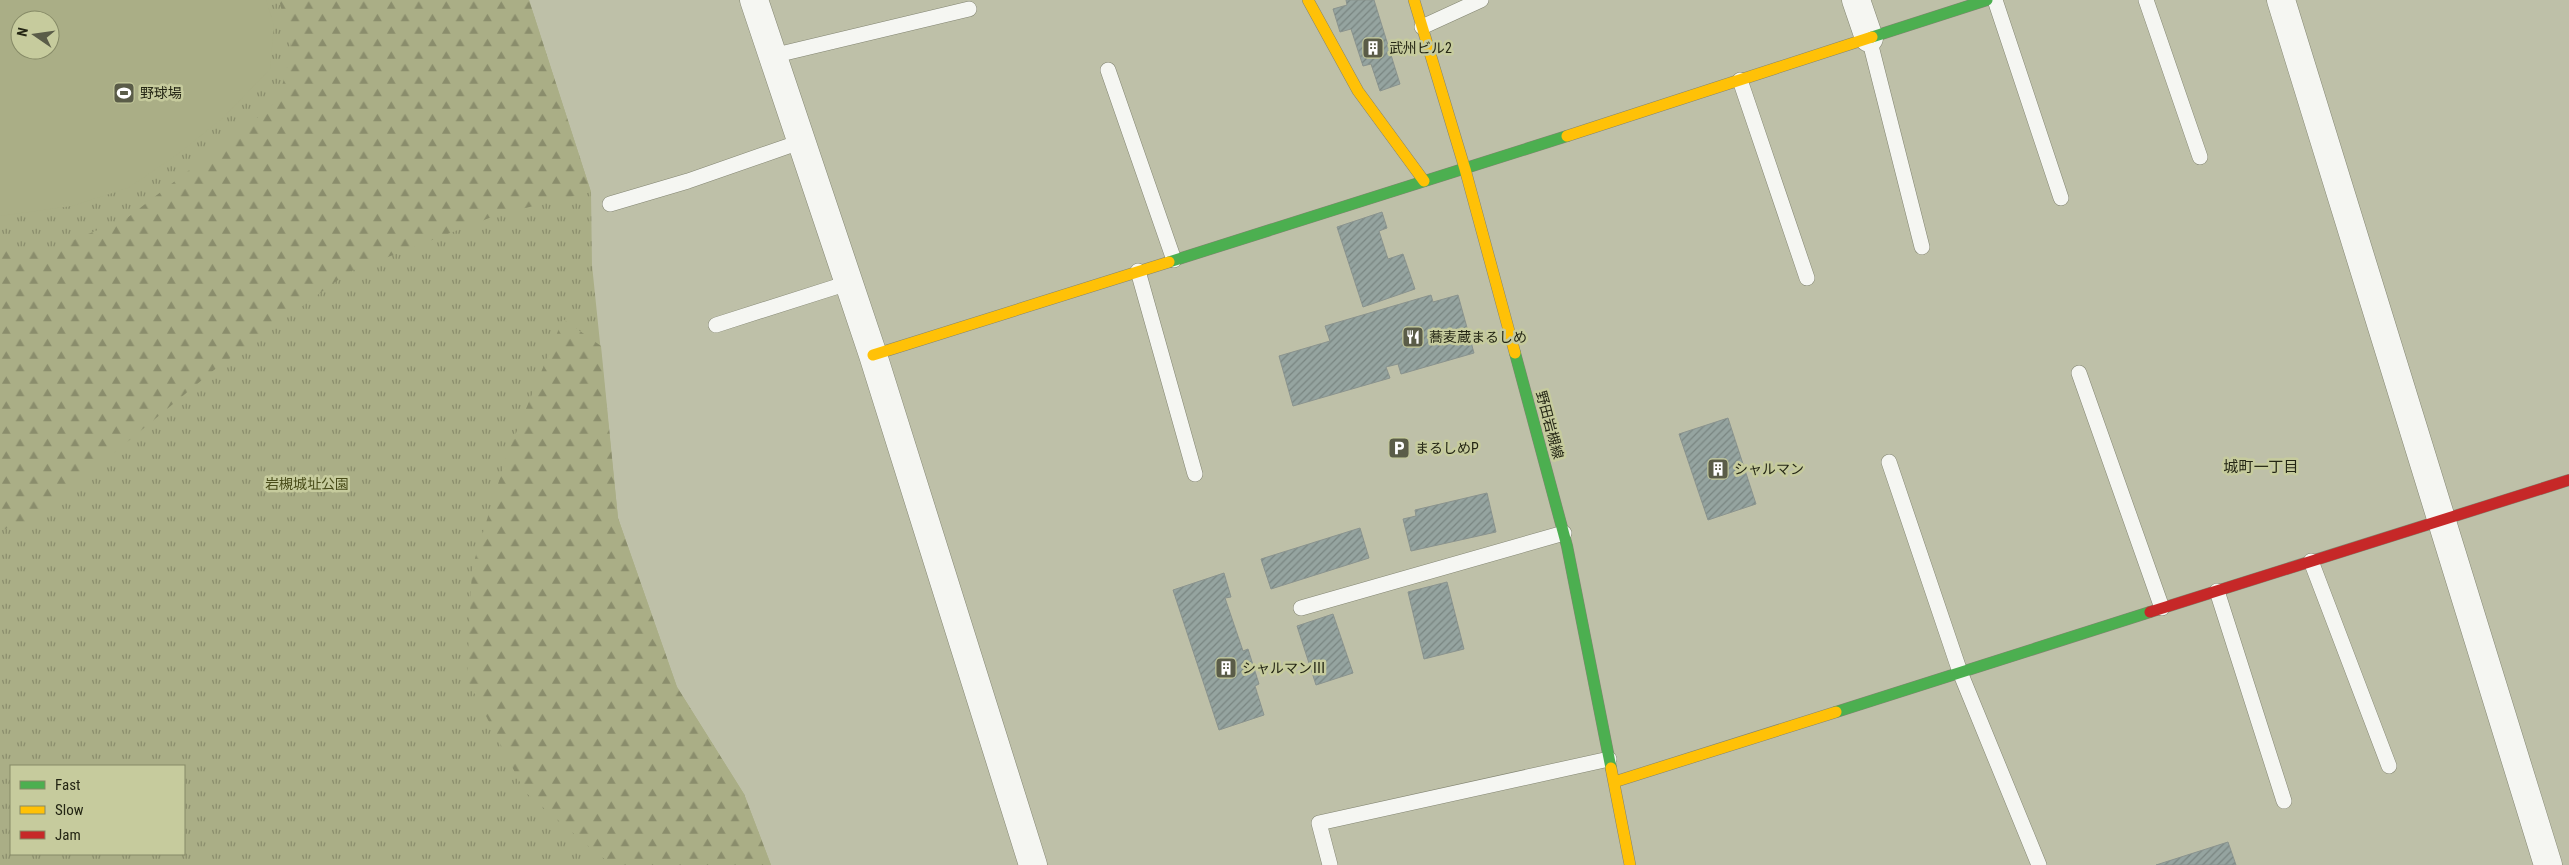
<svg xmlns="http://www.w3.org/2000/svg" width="2569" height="865" font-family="'Roboto Condensed','Noto Sans JP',sans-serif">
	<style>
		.grass { fill: url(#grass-tufts); fill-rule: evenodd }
		.forest { fill: url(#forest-firs) }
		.pitch { fill: #aaae86; fill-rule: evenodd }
		.building { fill: url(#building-hatch); stroke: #8a938e }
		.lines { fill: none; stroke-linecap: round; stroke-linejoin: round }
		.lane-casing { stroke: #828471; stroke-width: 16 }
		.street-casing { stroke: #828471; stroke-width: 29 }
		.fast-casing { stroke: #828471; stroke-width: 12 }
		.slow-casing { stroke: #828471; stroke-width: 12 }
		.jam-casing { stroke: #828471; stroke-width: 12 }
		.lane { stroke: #f5f6f2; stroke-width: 15 }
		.street { stroke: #f5f6f2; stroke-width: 28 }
		.fast { stroke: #4caf50; stroke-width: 11 }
		.slow { stroke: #ffc107; stroke-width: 11 }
		.jam { stroke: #c62828; stroke-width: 11 }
		.labels { text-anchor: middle; stroke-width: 5; stroke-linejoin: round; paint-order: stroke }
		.poi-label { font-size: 14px; fill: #242614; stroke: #c6cb9d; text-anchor: start }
		.street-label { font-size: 14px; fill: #242614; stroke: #c6cb9d }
		.park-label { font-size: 14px; fill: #494c19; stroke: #c6cb9d }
		.neighbourhood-label { font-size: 15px; fill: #242614; stroke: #c6cb9d }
	</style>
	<defs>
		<pattern id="grass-tufts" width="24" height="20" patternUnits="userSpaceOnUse" patternTransform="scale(1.25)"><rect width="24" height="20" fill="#aaae86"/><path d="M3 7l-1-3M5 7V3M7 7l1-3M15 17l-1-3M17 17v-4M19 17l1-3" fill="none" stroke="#8a8d6c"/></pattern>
		<pattern id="forest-firs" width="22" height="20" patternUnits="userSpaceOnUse" patternTransform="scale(1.25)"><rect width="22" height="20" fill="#aaae86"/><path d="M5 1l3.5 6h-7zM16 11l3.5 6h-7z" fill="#8a8d6c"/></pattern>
		<pattern id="building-hatch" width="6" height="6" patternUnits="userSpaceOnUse" patternTransform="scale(1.25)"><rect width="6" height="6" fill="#95a4a0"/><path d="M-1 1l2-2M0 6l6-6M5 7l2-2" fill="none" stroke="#798581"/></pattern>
	</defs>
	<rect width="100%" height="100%" fill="#bec0a8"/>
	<path class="grass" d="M 0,0 L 529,0 L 591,192 L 592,265 L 618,518 L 677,687 L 744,794 L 771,865 L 0,865 ZM 20,20 L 50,20 L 50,50 L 20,50 ZM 11,766 L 184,766 L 184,854 L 11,854 Z"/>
	<path class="forest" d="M 279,0 L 529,0 L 591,192 L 497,215 L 349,272 L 214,370 L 38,516 L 0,531 L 0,247 L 54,248 L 127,218 L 257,118 L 278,100 L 292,50 Z
		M 563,319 L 601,346 L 618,518 L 677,687 L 744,794 L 771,865 L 615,865 L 600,856 L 525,792 L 467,679 L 472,568 L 507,455 Z"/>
	<path class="pitch" d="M 0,0 L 266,0 L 274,25 L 270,69 L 224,117 L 178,154 L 128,188 L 72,206 L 0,216 ZM 20,20 L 50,20 L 50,50 L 20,50 Z"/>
	<path class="building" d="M 1346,0 L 1374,0 L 1400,84 L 1380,91 L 1371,64 L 1363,66 L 1351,29 L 1340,32 L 1333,9 L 1347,5 Z
		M 1382,212 L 1387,228 L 1379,231 L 1388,259 L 1403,254 L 1415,289 L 1363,307 L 1337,227 Z
		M 1431,295 L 1433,302 L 1458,295 L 1474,353 L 1401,374 L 1398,364 L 1386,367 L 1390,378 L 1293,406 L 1279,356 L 1330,341 L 1325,326 Z
		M 1728,418 L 1756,504 L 1708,520 L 1679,434 Z
		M 1487,493 L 1496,532 L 1411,551 L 1403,519 L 1416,516 L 1415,510 Z
		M 1360,528 L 1369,558 L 1271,589 L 1261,559 Z
		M 1224,573 L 1231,597 L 1225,598 L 1243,651 L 1248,649 L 1259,684 L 1255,686 L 1264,715 L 1219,730 L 1173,590 Z
		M 1447,582 L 1464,649 L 1424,659 L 1408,592 Z
		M 1333,614 L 1353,673 L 1316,685 L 1297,626 Z
		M 2228,842 L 2236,865 L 2156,865 Z"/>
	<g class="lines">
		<g class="lane-casing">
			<path id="lane" d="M 1995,0 L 2061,198
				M 2146,0 L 2200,157
				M 1422,27 L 1481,0
				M 1869,38 L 1922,247
				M 772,56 L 969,9
				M 1108,70 L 1174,260
				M 1740,80 L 1807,278
				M 610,204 L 688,181 L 800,142
				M 1138,271 L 1195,474
				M 716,325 L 848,283
				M 2079,373 L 2162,608
				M 1889,462 L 1960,672 L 2039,865
				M 2311,561 L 2389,766
				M 2217,591 L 2284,801
				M 1301,608 L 1564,533
				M 1330,865 L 1319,823 L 1609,759"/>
		</g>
		<g class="street-casing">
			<path id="street" d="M 754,0 L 873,355 L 1033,865
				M 1856,0 L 1869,38
				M 2281,0 L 2548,865"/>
		</g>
		<g class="fast-casing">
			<path id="fast" d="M 1872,37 L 1987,0
				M 1169,262 L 1567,136
				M 1515,353 L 1567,546 L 1611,768
				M 1836,712 L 2150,612"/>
		</g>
		<g class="slow-casing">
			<path id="slow" d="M 1308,0 L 1358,91 L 1424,181
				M 1414,0 L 1465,169 L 1515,353
				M 1567,136 L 1872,37
				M 873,355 L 1169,262
				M 1611,768 L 1630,865
				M 1614,782 L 1836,712"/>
		</g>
		<g class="jam-casing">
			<path id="jam" d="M 2150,612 L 2569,480"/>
		</g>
		<use href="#lane" class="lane"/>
		<use href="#street" class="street"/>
		<use href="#fast" class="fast"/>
		<use href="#slow" class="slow"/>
		<use href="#jam" class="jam"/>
	</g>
	<defs>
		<g id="building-square" transform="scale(1.125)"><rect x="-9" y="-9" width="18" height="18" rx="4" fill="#5a5c48" stroke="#c6cb9d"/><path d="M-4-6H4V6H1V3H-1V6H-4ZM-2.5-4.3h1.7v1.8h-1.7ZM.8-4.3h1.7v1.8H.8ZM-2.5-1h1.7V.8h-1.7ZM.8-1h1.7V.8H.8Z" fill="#fff"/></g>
		<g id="stadium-square" transform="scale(1.125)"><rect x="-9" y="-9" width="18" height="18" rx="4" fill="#5a5c48" stroke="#c6cb9d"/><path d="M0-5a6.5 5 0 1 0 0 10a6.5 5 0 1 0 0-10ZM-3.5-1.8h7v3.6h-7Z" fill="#fff"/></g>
		<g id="restaurant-square" transform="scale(1.125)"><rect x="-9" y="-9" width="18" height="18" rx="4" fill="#5a5c48" stroke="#c6cb9d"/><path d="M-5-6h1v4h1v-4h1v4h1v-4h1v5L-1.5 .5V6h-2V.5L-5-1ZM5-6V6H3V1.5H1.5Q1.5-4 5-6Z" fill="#fff"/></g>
		<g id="parking-square" transform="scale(1.125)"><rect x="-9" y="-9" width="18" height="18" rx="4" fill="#5a5c48" stroke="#c6cb9d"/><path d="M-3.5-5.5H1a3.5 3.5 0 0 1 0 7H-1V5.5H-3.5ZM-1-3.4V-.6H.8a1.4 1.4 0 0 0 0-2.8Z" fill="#fff"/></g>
	</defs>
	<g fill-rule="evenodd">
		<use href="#building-square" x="1373" y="48"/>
		<use href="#stadium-square" x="124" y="93"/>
		<use href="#restaurant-square" x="1413" y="337"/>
		<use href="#parking-square" x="1399" y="448"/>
		<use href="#building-square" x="1718" y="469"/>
		<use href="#building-square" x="1226" y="668"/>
	</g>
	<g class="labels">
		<g class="poi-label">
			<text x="1389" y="53">武州ビル2</text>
			<text x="140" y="98">野球場</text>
			<text x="1429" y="342">蕎麦蔵まるしめ</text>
			<text x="1415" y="453">まるしめP</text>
			<text x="1734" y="474">シャルマン</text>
			<text x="1242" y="673">シャルマンⅢ</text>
		</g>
		<g class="street-label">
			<text transform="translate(1550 425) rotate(75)" y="5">野田岩槻線</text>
		</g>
		<g class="park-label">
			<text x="307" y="489">岩槻城址公園</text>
		</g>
		<g class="neighbourhood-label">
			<text x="2261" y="472">城町一丁目</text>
		</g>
	</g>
	<rect x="10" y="765" width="175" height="90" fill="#c6cb9d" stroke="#858966"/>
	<rect x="20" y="781" width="25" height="8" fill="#4caf50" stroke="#858966"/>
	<text x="55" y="790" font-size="15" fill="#242614">Fast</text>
	<rect x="20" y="806" width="25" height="8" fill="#ffc107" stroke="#858966"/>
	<text x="55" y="815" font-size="15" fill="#242614">Slow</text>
	<rect x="20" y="831" width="25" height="8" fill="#c62828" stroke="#858966"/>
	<text x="55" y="840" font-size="15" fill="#242614">Jam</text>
	<g transform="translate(35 35) rotate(283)"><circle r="24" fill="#c6cb9d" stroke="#858966"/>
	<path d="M0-4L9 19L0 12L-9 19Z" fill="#5a5c48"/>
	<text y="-8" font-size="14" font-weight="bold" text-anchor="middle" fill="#242614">N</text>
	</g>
</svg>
